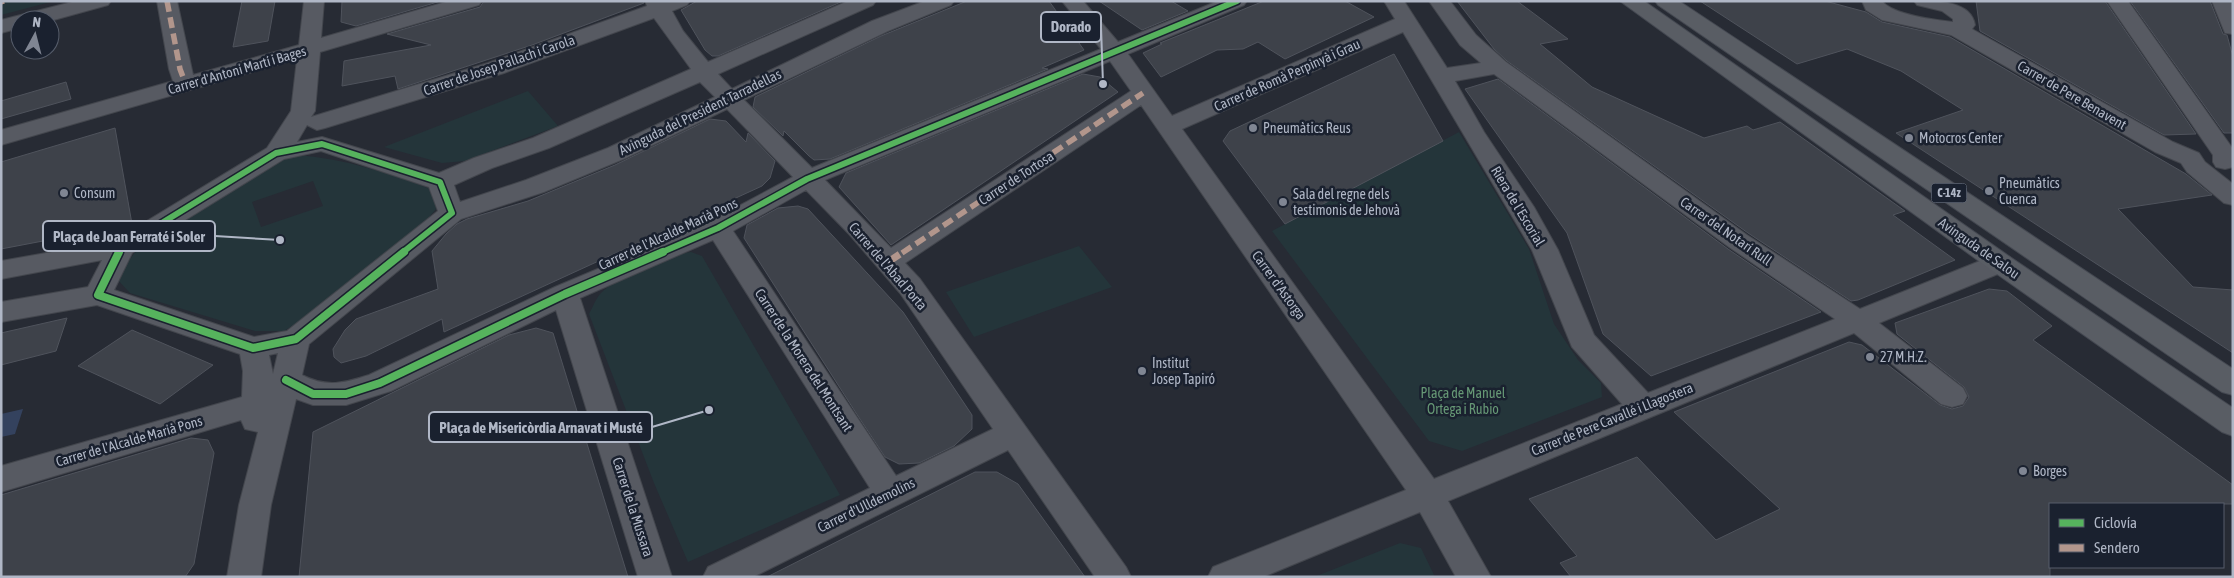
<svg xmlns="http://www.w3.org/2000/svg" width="2234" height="578" font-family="'Asap Condensed',sans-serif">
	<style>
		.green { fill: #24353a; fill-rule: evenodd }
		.water { fill: #34425e }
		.building { fill: #3e424a; stroke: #4f535c }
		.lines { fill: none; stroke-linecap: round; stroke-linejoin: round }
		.minor-casing { stroke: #43464d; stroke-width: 2 }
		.major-casing { stroke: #444851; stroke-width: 2 }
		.minor { fill: #575a62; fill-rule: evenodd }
		.major { fill: #595d64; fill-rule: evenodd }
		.quiet-far1 { stroke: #b2968c; stroke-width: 5.5; stroke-dasharray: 11 5.5; stroke-linecap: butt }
		.quiet { stroke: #b2968c; stroke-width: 7; stroke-dasharray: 14 7; stroke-linecap: butt }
		.cycleway-far1-casing { stroke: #1a212f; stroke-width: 9 }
		.cycleway-casing { stroke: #1a212f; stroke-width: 11 }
		.cycleway-far1 { stroke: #56b35d; stroke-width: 6 }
		.cycleway { stroke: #56b35d; stroke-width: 8 }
		.poi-dot { fill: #808693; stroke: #1a212f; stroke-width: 2 }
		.labels { text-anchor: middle; stroke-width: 5; stroke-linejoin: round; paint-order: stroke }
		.shield { fill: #1a212f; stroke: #838a99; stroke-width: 1 }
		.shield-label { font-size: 12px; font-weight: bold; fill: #b0b7c6 }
		.street-label { font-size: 14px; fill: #b0b7c6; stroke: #1a212f }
		.poi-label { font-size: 14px; fill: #b0b7c6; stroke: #1a212f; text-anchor: start }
		.park-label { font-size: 14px; fill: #669875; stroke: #1a212f }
		.leader { fill: none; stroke: #b0b7c6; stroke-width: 2 }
		.callout-dot { fill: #b0b7c6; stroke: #1a212f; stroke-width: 2 }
		.callout { fill: #1a212f; stroke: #b0b7c6; stroke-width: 2 }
		.callout-label { font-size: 15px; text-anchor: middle; font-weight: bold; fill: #b0b7c6 }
	</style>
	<rect width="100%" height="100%" fill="#272b34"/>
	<path class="green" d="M 1,1 L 54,1 L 1,15 Z
		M 528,91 L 558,126 L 465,161 L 442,163 L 384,147 Z
		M 1459,132 L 1529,249 L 1554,324 L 1578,360 L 1601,383 L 1602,397 L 1462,451 L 1429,441 L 1272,231 Z
		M 298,155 C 345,159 390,173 433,190 L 436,209 L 420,228 L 319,310 L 284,331 L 255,331 L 130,293 L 116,278 L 136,251 L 261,167 ZM 313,181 L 323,206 L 261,227 L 252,202 Z
		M 1079,246 L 1112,287 L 974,337 L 946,292 Z
		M 691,252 L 702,256 L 840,495 L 688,562 L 654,483 L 589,314 C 593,307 596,298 601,293 C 616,278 670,255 691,252 Z
		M 1400,543 L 1421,548 L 1435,577 L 1314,577 Z"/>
	<path class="water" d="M 23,409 L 15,434 L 1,437 L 1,414 Z"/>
	<path class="building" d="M 242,1 L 275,1 L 268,41 L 233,47 Z
		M 342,1 L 441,1 L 356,26 L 341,22 Z
		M 484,1 L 643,1 L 644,3 L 532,45 L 398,89 L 395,76 L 342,86 L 344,61 L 431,45 L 387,34 L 480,7 Z
		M 697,1 L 843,1 L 718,56 L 712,56 L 705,50 L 681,10 Z
		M 967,1 L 1049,1 L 1084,50 L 1042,68 L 1048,69 L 830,159 L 814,160 L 809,156 L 784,131 L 783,136 L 753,107 L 755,97 L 881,36 Z
		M 1099,1 L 1171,1 L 1188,11 L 1142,30 Z
		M 1264,1 L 1345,1 L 1374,17 L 1285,59 L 1258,42 L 1243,49 L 1217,50 L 1161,77 L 1143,53 L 1162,44 L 1160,43 Z
		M 1457,1 L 1517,1 L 1568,39 L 1540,44 L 1592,87 L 1704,138 L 1747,126 L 1753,130 L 1780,122 L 1905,211 L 1893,215 L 1955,260 L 1858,300 L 1851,301 L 1748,233 L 1507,61 L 1494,49 Z
		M 1700,1 L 1825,1 L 1866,12 L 1882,22 L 1950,37 L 2186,174 L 2212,195 L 2118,209 L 2193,287 L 2233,290 L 2233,353 L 1896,133 L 1963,110 L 1901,71 L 1847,49 L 1797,64 Z
		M 1976,1 L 2105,1 L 2196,134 L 2164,135 L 1980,31 Z
		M 2130,1 L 2210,1 L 2223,34 L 2227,35 L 2233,57 L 2233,133 L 2224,133 Z
		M 1394,54 L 1443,141 L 1285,224 L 1223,141 L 1230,131 Z
		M 1083,74 L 1100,77 L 1118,92 L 891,245 L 839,187 L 846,173 Z
		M 1498,79 L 1728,249 L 1821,312 L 1651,376 L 1603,334 L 1567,233 L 1465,89 Z
		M 66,82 L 71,99 L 1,119 L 1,101 Z
		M 710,119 L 726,121 L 746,142 L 748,133 L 775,161 L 770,178 L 762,186 L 444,332 L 442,319 L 366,356 L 341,363 L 334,357 L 333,349 L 345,330 L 356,319 L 438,289 L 432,251 L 446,234 L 457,224 L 467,219 L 528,201 L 615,165 Z
		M 115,128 L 132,224 L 1,249 L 1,162 Z
		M 798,206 L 808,209 L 903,312 L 972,415 L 972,429 L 954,446 L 919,463 L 899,464 L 885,457 L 856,413 L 744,238 L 747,225 L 778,208 Z
		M 1989,289 L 2007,291 L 2052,326 L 2033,340 L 2233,485 L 2233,504 L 2050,504 L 2050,577 L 1571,577 L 1560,563 L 1577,556 L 1529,499 L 1637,457 L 1716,540 L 1780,509 L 1674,412 L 1849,342 L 1862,345 L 1940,405 L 1952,409 L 1963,406 L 1969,397 L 1964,387 L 1897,334 L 1895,323 Z
		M 67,318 L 56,351 L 1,365 L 1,333 Z
		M 536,328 L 553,333 L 628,577 L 299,577 L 313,432 L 509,335 Z
		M 132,330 L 213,365 L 160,404 L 78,366 Z
		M 191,438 L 208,440 L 214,453 L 194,564 L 185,577 L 1,577 L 1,495 Z
		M 975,472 L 997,472 L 1018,484 L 1085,577 L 767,577 Z"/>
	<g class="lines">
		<g class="minor-casing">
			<path id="minor" d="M 76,1 L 111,1 L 108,5 L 50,21 L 20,20 L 20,28 L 1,33 L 1,20 Z
				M 157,1 L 177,1 L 193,75 L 299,45 L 304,1 L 324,1 L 321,38 L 449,1 L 482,1 L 479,5 L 320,52 L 315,111 L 311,117 L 488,63 L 647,6 L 645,1 L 690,1 L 687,5 L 672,11 L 683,31 L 708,62 L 848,1 L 876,1 L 873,5 L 718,74 L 732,89 L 872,21 L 925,1 L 954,1 L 951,5 L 888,31 L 744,100 L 812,168 L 1101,49 L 1062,1 L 1083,1 L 1118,42 L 1218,1 L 1247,1 L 1244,5 L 1128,54 L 1172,116 L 1395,19 L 1384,1 L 1404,1 L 1447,68 L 1481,63 L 1460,45 L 1429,1 L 1450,1 L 1476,35 L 1506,62 L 1747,235 L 1860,309 L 1990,257 L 2000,254 L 2010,257 L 2013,263 L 2010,269 L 1879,323 L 1963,388 L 1967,396 L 1963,404 L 1952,407 L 1941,404 L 1854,333 L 1448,501 L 1491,577 L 1456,577 L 1420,512 L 1263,577 L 1208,577 L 1213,567 L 1406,490 L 1141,105 L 905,263 L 920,279 L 1126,567 L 1131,577 L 1095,577 L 1008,450 L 753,577 L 703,577 L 708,567 L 870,488 L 713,240 L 580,298 L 672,577 L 638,577 L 556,310 L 391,391 L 346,405 L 313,405 L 296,399 L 271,505 L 261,577 L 227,577 L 239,505 L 258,432 L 245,429 L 241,420 L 1,492 L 1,466 L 242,397 L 243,371 L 240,354 L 97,305 L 1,322 L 1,302 L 88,287 L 102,260 L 1,279 L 1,261 L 114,241 L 267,148 L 291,111 L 297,59 L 1,145 L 1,130 L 173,81 L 169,69 ZM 654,18 L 691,69 L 533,138 L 474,158 L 439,173 L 322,137 L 297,142 L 307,125 L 317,130 L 325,128 L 504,73 ZM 1403,32 L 1532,250 L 1572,347 L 1622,404 L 1434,479 L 1182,129 ZM 1110,61 L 1131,91 L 891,248 L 825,180 ZM 1494,74 L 1729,247 L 1835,319 L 1648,393 L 1594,335 L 1558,250 L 1534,207 L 1484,132 L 1455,81 ZM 700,82 L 715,97 L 608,148 L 526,180 L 460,202 L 454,185 L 492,168 L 549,148 ZM 727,109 L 793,177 L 709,222 L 555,287 L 369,375 C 344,383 327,388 302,375 L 309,344 L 461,219 L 544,192 L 626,158 ZM 321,151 L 429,187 L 438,211 L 287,331 L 254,337 L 114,290 L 132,253 L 284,159 ZM 806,190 L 849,234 L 900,293 L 993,429 L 896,476 L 733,231 ZM 278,353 L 273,374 L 269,355 Z
				M 1862,1 L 1882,1 C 1893,15 1936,20 1953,22 L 1953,19 L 1942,11 L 1917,5 L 1914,1 C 1936,1 1971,0 1975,25 L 1972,29 L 2173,142 L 2199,153 L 2205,162 L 2233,184 L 2233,205 L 2224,203 L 2187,172 L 2181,163 L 2155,152 L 1951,35 L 1882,20 L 1866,10 Z
				M 2107,1 L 2128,1 L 2233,149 L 2233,167 L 2225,169 L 2216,167 L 2213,162 L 2213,155 Z
				M 2212,1 L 2232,1 L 2233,34 L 2225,33 Z"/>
		</g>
		<g class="major-casing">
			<path id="major" d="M 1620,1 L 1644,1 L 2010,257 L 2233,408 L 2233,436 L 2222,432 L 1990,269 Z
				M 1655,1 L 1679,1 L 2233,369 L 2233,395 L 2222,392 L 1658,5 Z"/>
		</g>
		<use href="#minor" class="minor"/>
		<use href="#major" class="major"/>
		<path class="quiet-far1" d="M 167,1 L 180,69 L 186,85
			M 1,2 L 4,1
			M 902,253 L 1143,93"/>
		<path class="quiet" d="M 888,262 L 903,252"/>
		<g class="cycleway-far1-casing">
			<path id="cycleway-far1" d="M 119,253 L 121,248 L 276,153 L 322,144 L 440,182 L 452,213 L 402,253
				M 660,253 L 718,228 L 807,179 L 1237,1"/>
		</g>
		<g class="cycleway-casing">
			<path id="cycleway" d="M 119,252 L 98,295 L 253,348 L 296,339 L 404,252
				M 286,380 L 313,394 L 346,394 L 380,383 L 565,294 L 663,252"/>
		</g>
		<use href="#cycleway-far1" class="cycleway-far1"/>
		<use href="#cycleway" class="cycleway"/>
	</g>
	<g class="poi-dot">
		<circle cx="1253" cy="128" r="5"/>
		<circle cx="1909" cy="138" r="5"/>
		<circle cx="1989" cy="191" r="5"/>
		<circle cx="64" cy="193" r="5"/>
		<circle cx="1283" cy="202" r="5"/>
		<circle cx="1870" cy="357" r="5"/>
		<circle cx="1142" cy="371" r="5"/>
		<circle cx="2023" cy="471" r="5"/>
	</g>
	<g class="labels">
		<rect class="shield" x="1931.5" y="183.5" width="35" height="19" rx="4"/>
		<g class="shield-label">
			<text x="1949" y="197">C-14z</text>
		</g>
		<g class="street-label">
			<text transform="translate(499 65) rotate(-19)" y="5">Carrer de Josep Pallach i Carola</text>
			<text transform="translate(237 70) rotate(-16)" y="5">Carrer d'Antoni Martí i Bages</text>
			<text transform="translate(1287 75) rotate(-24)" y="5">Carrer de Romà Perpinyà i Grau</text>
			<text transform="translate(2072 95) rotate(30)" y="5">Carrer de Pere Benavent</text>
			<text transform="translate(700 112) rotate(-26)" y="5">Avinguda del President Tarradellas</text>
			<text transform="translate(1016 178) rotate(-33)" y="5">Carrer de Tortosa</text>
			<text transform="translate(1518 206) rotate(59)" y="5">Riera de l'Escorial</text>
			<text transform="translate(1726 231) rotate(35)" y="5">Carrer del Notari Rull</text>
			<text transform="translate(668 234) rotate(-25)" y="5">Carrer de l'Alcalde Marià Pons</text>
			<text transform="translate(1979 248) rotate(35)" y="5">Avinguda de Salou</text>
			<text transform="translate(888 266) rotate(49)" y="5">Carrer de l'Abad Porta</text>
			<text transform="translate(1279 285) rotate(54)" y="5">Carrer d'Astorga</text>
			<text transform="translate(804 360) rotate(57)" y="5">Carrer de la Morera del Montsant</text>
			<text transform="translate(1612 419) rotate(-22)" y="5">Carrer de Pere Cavallé i Llagostera</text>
			<text transform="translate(129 441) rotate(-16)" y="5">Carrer de l'Alcalde Marià Pons</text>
			<text transform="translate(866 505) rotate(-26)" y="5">Carrer d'Ulldemolins</text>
			<text transform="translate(633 507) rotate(72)" y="5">Carrer de la Mussara</text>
		</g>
		<g class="poi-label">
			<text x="1263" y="133">Pneumàtics Reus</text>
			<text x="1919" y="143">Motocros Center</text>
			<text x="1999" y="188">Pneumàtics<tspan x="1999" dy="16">Cuenca</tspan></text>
			<text x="74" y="198">Consum</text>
			<text x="1293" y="199">Sala del regne dels<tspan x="1293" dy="16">testimonis de Jehovà</tspan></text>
			<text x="1880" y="362">27 M.H.Z.</text>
			<text x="1152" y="368">Institut<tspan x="1152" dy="16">Josep Tapiró</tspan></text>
			<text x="2033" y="476">Borges</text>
		</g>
		<g class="park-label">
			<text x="1463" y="398">Plaça de Manuel<tspan x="1463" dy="16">Ortega i Rubio</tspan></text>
		</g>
	</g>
	<path class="leader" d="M1103 84L1101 27M280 240L215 236M709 410L652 427"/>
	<g class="callout-dot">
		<circle cx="1103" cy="84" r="5"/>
		<circle cx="280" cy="240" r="5"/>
		<circle cx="709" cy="410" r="5"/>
	</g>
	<g class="callout">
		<rect x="1041" y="12" width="60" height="30" rx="5"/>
		<rect x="43" y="221" width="172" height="30" rx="5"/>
		<rect x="429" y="412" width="223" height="30" rx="5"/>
	</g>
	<g class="callout-label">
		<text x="1071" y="32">Dorado</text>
		<text x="129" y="242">Plaça de Joan Ferraté i Soler</text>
		<text x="541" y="433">Plaça de Misericòrdia Arnavat i Musté</text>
	</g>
	<rect width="2234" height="578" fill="none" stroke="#b0b7c6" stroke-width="5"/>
	<rect x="2049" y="503" width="175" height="65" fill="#1a212f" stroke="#565d6b"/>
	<rect x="2059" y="519" width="25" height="8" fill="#56b35d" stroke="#565d6b"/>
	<text x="2094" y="528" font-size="15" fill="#b0b7c6">Ciclovía</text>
	<rect x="2059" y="544" width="25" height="8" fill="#b2968c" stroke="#565d6b"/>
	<text x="2094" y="553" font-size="15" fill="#b0b7c6">Sendero</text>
	<g transform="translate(35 35) rotate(7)"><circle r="24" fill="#1a212f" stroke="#565d6b"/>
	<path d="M0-4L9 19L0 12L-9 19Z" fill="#808693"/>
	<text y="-8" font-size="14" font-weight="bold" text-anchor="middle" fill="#b0b7c6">N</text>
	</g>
</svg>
